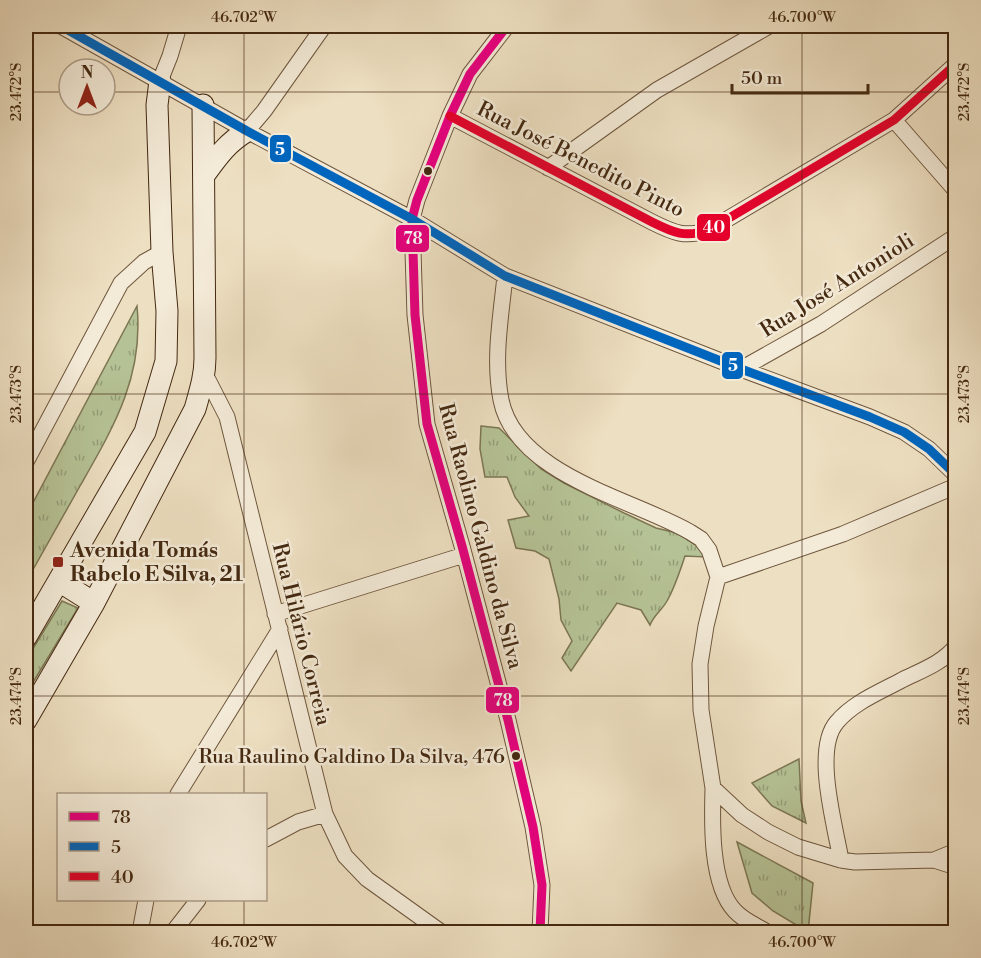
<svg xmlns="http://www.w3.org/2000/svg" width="981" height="958" font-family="'Libre Bodoni',serif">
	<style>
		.grass { fill: url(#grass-tufts); stroke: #7c7653; stroke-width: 1.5 }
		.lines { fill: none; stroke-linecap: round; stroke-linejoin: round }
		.street-casing { stroke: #6e563d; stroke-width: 17 }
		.secondary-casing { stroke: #442911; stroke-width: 23 }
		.street { stroke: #f3ead7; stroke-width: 15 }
		.secondary { stroke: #f3ead7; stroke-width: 21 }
		.bus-1-casing { stroke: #f3ead7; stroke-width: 14 }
		.bus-2-casing { stroke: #f3ead7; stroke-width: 14 }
		.bus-3-casing { stroke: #f3ead7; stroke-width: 14 }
		.bus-1 { stroke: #e5007d; stroke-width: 9 }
		.bus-2 { stroke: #0065bd; stroke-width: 9 }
		.bus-3 { stroke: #e4002b; stroke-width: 9 }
		.ticks { fill: none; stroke: #442911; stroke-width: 1.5; stroke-opacity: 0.45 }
		.bus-dot { fill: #442911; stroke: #f3ead7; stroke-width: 2 }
		.poi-dot { fill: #8f2418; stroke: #f3ead7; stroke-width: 2 }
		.labels { text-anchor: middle; stroke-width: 5; stroke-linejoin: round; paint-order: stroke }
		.bus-label { font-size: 20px; fill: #442911; stroke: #f3ead7; text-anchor: end }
		.street-label { font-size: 21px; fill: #442911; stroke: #f3ead7 }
		.poi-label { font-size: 21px; font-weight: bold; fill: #442911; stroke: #f3ead7; text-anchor: start }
		.line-badge { stroke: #f3ead7; stroke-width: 2 }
		.badge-label { font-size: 16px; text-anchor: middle; font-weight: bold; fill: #fff }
		.neatline { fill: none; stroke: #442911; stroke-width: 2 }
		.ticks-label { font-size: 15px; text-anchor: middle; fill: #442911 }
	</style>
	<defs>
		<pattern id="grass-tufts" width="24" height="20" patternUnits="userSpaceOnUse" patternTransform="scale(1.5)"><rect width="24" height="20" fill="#b5c295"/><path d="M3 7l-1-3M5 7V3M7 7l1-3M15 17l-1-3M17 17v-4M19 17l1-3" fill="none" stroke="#959e78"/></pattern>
	</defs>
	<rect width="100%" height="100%" fill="#eddfc1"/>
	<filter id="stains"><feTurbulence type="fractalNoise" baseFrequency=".00333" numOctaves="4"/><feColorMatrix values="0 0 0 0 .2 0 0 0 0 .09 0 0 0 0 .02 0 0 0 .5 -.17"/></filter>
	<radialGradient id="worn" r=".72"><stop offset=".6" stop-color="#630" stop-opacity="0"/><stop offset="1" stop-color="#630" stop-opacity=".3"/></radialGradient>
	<path class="grass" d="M 137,306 C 144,377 113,428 80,486 C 62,518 44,550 26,582 L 26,516 Z
		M 481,426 L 499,428 L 541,469 L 564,483 L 624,513 L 656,528 L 677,533 L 696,545 L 706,557 L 685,556 C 680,571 675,587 667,601 C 662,610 654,615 650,625 L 641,610 L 617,603 L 571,671 L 562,658 L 572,641 L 561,620 L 559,599 L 549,559 L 535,551 L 516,548 L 508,520 L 529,516 L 515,497 L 507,477 L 485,477 L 480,449 Z
		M 62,601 L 78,608 L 26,694 L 26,660 Z
		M 799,759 L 801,801 L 806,823 L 772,806 L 752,783 Z
		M 737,842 L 813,883 L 808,932 L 773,911 L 752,893 Z"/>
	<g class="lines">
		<g class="street-casing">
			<path id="street" d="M 61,26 L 247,131 L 412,219 L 505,276 L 741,369 L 870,417 L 904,432 L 929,449 L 956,475
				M 507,26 L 470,74 L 450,116 L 417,200 L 412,219 L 415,315 L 427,424 L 462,546 L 508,720 L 533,827 L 542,885 L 540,932
				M 160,81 L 170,56 L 179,26
				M 450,116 L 652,222 C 674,233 685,238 709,230 L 894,120 L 956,64
				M 894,120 L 956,191
				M 247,131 L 264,111 L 324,26
				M 548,168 L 657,90 L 769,26
				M 505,276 C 501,316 493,359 501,400 C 516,475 633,499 690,532 L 701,539 L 709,550 L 718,577 L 706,626 L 700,664 L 701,710 L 713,788 L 742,815 L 768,832 L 798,847 L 841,860 L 855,862 L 934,860 L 956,851
				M 741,369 L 821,324 L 956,236
				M 205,374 L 227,417 L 325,814 L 345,856 L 367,879 L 441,932
				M 26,462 L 121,283 L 144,262 L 162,252
				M 718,577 L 843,534 L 956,486
				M 275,614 L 464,555
				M 713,788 C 712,821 710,885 735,911 C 743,920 757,926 767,932
				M 178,794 L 280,629
				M 266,839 L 298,822 L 325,814
				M 841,860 C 835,825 813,749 837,722 C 854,702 880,692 902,680 C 920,671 943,663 956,646
				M 934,860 L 956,867
				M 140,932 L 146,900
				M 173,932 L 198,900"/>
		</g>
		<g class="secondary-casing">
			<path id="secondary" d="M 205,174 C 218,156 228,142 247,131
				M 59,581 L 94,603
				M 26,637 L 145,432 L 166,361 L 167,311 L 162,252 L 157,105 L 160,81
				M 26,720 L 94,603 L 195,409 C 200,391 205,376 205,358 L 203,105"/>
		</g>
		<use href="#street" class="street"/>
		<use href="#secondary" class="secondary"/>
		<g class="bus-1-casing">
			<path id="bus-1" d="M 507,26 L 470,74 L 450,116 L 417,200 L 412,219 L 415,315 L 427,424 L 462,546 L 508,720 L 533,827 L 542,885 L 540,932"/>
		</g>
		<g class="bus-2-casing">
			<path id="bus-2" d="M 61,26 L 247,131 L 412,219 L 505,276 L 741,369 L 870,417 L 904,432 L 929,449 L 956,475"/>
		</g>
		<g class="bus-3-casing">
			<path id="bus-3" d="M 450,116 L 652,222 C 674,233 685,238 709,230 L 894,120 L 956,64"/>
		</g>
		<use href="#bus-1" class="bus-1"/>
		<use href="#bus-2" class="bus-2"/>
		<use href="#bus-3" class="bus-3"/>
	</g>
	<path class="ticks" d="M 244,26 L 244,794M 802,26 L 802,932M 26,92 L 69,92M 105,92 L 956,92M 26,394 L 956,394M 26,696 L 956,696M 244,900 L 244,932"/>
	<g class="bus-dot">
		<circle cx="428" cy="171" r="5"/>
		<circle cx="516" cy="756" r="5"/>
	</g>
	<rect class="poi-dot" x="52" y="556" width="12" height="12" rx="3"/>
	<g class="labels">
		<g class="bus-label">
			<text x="505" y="763">Rua Raulino Galdino Da Silva, 476</text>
		</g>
		<g class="street-label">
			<text transform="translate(581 159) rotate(27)" y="7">Rua José Benedito Pinto</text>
			<text transform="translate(837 285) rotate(-32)" y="7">Rua José Antonioli</text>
			<text transform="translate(481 536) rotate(75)" y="7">Rua Raolino Galdino da Silva</text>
			<text transform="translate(302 634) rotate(76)" y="7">Rua Hilário Correia</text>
		</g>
		<g class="poi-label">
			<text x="70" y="557">Avenida Tomás<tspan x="70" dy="24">Rabelo E Silva, 21</tspan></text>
		</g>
	</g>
	<g class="line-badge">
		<rect x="269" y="134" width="23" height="29" rx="6" fill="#0065bd"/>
		<rect x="696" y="213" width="35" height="29" rx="6" fill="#e4002b"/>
		<rect x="395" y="224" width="35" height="29" rx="6" fill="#e5007d"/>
		<rect x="721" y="351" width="23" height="29" rx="6" fill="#0065bd"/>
		<rect x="485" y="686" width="35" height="28" rx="6" fill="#e5007d"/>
	</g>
	<g class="badge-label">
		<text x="280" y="155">5</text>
		<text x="714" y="233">40</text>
		<text x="413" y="244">78</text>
		<text x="733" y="371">5</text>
		<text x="503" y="706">78</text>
	</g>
	<rect width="981" height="958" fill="none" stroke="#eddfc1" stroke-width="66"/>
	<rect x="57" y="793" width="210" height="108" fill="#f3ead7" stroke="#ad9d88" stroke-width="1.5"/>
	<rect x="69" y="812" width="30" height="9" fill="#e5007d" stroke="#ad9d88" stroke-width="1.5"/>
	<text x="111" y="823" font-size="18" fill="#442911">78</text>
	<rect x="69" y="842" width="30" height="9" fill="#0065bd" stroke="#ad9d88" stroke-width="1.5"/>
	<text x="111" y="853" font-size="18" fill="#442911">5</text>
	<rect x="69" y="872" width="30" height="9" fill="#e4002b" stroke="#ad9d88" stroke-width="1.5"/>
	<text x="111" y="883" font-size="18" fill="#442911">40</text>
	<g transform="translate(87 87)"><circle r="28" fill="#f3ead7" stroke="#ad9d88" stroke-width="1.5"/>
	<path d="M0-4.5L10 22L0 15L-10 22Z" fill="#8f2418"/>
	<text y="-9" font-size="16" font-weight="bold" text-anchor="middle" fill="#442911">N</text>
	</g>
	<path d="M732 84v9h136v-9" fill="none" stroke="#442911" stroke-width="3"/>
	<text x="741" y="84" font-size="18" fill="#442911" stroke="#f3ead7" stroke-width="4.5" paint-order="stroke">50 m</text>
	<rect x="33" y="33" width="915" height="892" class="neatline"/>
	<g class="ticks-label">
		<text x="244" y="22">46.702°W</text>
		<text x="802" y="22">46.700°W</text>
		<text transform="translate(16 92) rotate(-90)" y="5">23.472°S</text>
		<text transform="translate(964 92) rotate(-90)" y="5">23.472°S</text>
		<text transform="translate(16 394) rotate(-90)" y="5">23.473°S</text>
		<text transform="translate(964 394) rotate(-90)" y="5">23.473°S</text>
		<text transform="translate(16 696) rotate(-90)" y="5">23.474°S</text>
		<text transform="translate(964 696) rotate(-90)" y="5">23.474°S</text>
		<text x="244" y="947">46.702°W</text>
		<text x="802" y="947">46.700°W</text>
	</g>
	<rect width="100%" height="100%" filter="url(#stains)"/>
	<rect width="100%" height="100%" fill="url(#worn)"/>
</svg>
